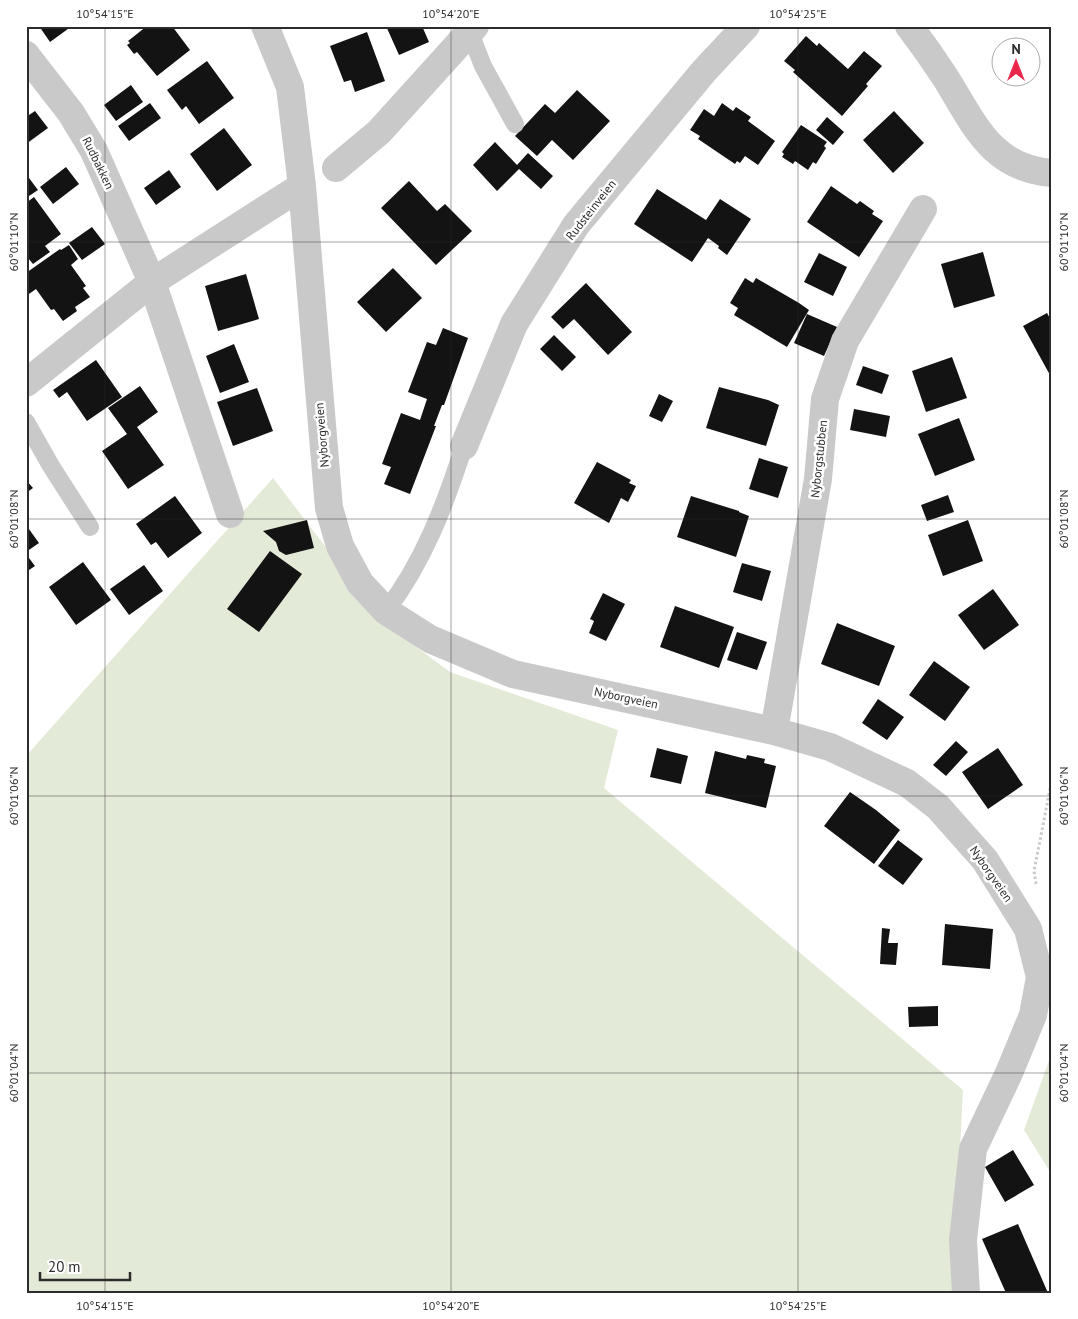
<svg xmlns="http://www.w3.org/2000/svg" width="1078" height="1319" font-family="'PT Sans',sans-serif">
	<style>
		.green { fill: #e4ead8 }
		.building { fill: #131313 }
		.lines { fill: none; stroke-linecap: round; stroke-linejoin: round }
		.path { stroke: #c9c9c9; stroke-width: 3; stroke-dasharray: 2.5 2.5; stroke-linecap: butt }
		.service { stroke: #c9c9c9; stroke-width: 18 }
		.minor { stroke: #c9c9c9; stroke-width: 28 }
		.ticks { fill: none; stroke: #2c2c2c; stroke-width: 1; stroke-opacity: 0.45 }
		.labels { text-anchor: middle; stroke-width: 5; stroke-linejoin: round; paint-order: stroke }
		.street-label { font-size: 12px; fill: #2c2c2c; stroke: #fff }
		.neatline { fill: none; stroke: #2c2c2c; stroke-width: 2 }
		.ticks-label { font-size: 12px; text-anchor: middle; fill: #2c2c2c }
	</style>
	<rect width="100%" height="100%" fill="#fff"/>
	<path class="green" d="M 273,478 L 383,622 L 450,672 L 618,730 L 604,788 L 963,1090 L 953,1293 L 26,1293 L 26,756 Z
		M 1052,1052 L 1052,1175 L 1024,1130 Z"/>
	<path class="building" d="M 39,26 L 72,26 L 50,42 Z
		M 147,26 L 172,26 L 190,50 L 157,76 L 137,52 L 134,54 L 127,45 L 130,43 L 128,41 Z
		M 386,26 L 422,26 L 429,42 L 399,55 Z
		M 367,32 L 385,81 L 355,92 L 351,80 L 344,82 L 330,46 Z
		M 806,36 L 817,46 L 819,43 L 848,69 L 864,51 L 882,66 L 866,84 L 868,86 L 842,116 L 793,72 L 795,70 L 784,61 Z
		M 207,61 L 234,98 L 199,124 L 186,106 L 182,110 L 167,90 Z
		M 131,85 L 143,102 L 116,121 L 104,105 Z
		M 577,90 L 610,121 L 573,160 L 552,140 L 537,156 L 515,136 L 545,104 L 555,113 Z
		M 150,103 L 161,118 L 129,141 L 118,126 Z
		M 722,103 L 733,111 L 736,107 L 751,117 L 748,121 L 775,141 L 758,165 L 745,156 L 740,163 L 737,161 L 735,164 L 698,139 L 700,136 L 690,130 L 704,109 L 714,116 Z
		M 35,111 L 48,128 L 26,144 L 26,117 Z
		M 894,111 L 924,143 L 893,173 L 863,140 Z
		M 827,117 L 844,132 L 833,145 L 816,130 Z
		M 801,125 L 827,142 L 824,146 L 826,148 L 816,164 L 813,162 L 808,170 L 795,161 L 793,164 L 782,157 L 784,154 L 782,152 Z
		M 224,128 L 252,165 L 217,191 L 190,154 Z
		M 495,142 L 517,165 L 528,153 L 553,176 L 541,189 L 519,169 L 497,191 L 473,165 Z
		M 66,167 L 79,184 L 53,204 L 40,187 Z
		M 169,170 L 181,187 L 156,205 L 144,188 Z
		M 26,174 L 38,190 L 26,198 Z
		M 409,181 L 437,211 L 445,204 L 472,231 L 436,265 L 381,208 Z
		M 831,186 L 857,204 L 860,201 L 874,211 L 872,214 L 883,221 L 859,257 L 807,222 Z
		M 657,189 L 706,220 L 720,199 L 751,219 L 727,255 L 718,248 L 719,246 L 708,238 L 692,262 L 634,224 Z
		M 34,197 L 61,234 L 45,246 L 50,252 L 33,264 L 28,258 L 26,259 L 26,203 Z
		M 92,227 L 105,244 L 82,260 L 69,243 Z
		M 69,245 L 78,259 L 71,265 L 86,286 L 83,288 L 90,297 L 75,307 L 77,311 L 63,321 L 54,309 L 51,310 L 36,289 L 26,296 L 26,273 L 60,249 L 61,250 Z
		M 983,252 L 995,296 L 954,308 L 941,264 Z
		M 819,253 L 847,267 L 833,296 L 804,282 Z
		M 393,268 L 422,298 L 386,332 L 357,302 Z
		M 246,274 L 259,319 L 218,331 L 205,286 Z
		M 745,278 L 753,283 L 756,278 L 799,303 L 809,310 L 787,347 L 734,315 L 738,308 L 730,303 Z
		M 586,283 L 632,332 L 608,355 L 574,319 L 563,329 L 551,317 Z
		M 1047,313 L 1052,322 L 1052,374 L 1050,375 L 1023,326 Z
		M 807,314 L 837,327 L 824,356 L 794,343 Z
		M 443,328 L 468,338 L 444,405 L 442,405 L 434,426 L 436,426 L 410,494 L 384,484 L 391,467 L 382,464 L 401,413 L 420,420 L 427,399 L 408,392 L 427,342 L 436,345 Z
		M 554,335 L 576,357 L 562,371 L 540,349 Z
		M 234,344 L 249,382 L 220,393 L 206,356 Z
		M 952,357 L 967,398 L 926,412 L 912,371 Z
		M 96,360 L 122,397 L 87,421 L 67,392 L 59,398 L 53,390 Z
		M 863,366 L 889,375 L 882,394 L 856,385 Z
		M 140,386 L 158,412 L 137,427 L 164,465 L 128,489 L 102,451 L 127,434 L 108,408 Z
		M 719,387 L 768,400 L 779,405 L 766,446 L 706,428 Z
		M 257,388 L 273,431 L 233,446 L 217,402 Z
		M 659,394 L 673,401 L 662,422 L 649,416 Z
		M 854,409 L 890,416 L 886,437 L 850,430 Z
		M 959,418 L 975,460 L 935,476 L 918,434 Z
		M 759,458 L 788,467 L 778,498 L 749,489 Z
		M 597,462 L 631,480 L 629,483 L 636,486 L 628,502 L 621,498 L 609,523 L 574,503 Z
		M 26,480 L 33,488 L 26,493 Z
		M 948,495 L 954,512 L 927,521 L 921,505 Z
		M 175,496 L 202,533 L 168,558 L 156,542 L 151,545 L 136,524 Z
		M 691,496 L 739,511 L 739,512 L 749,516 L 736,557 L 677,537 Z
		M 307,520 L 314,548 L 286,555 L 279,551 L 276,542 L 263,531 Z
		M 968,520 L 983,561 L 943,576 L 928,535 Z
		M 26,525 L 39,543 L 26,552 Z
		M 270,551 L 302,574 L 259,632 L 227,609 Z
		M 26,554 L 35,566 L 26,572 Z
		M 83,562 L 111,600 L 76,625 L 49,587 Z
		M 742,563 L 771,571 L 762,601 L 733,592 Z
		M 144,565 L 163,591 L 129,615 L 110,589 Z
		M 993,589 L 1019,625 L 984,650 L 958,615 Z
		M 603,593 L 625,604 L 606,641 L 589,633 L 594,621 L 590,619 Z
		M 675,606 L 734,627 L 719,668 L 660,647 Z
		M 837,623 L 895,646 L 879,686 L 821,664 Z
		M 737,632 L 767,642 L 757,670 L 727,660 Z
		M 934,661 L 970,687 L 945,721 L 909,695 Z
		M 878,699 L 904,717 L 887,740 L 862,723 Z
		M 956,741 L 968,752 L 946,776 L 933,765 Z
		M 657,748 L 688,756 L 681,784 L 650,777 Z
		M 998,748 L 1023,785 L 988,809 L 962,772 Z
		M 715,751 L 746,759 L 747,755 L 765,759 L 764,763 L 776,766 L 766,808 L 705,793 Z
		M 850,792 L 876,810 L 900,830 L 874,864 L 824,826 Z
		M 898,840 L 923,859 L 903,885 L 878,866 Z
		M 945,924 L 993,929 L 990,969 L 942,965 Z
		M 882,928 L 890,929 L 888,943 L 898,943 L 896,965 L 880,964 Z
		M 938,1006 L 938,1026 L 909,1027 L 908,1007 Z
		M 1013,1150 L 1034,1185 L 1005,1202 L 985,1167 Z
		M 1018,1224 L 1048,1293 L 1006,1293 L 982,1239 Z"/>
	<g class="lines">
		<path class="path" d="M 1036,884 L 1034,871 L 1052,779"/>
		<path class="service" d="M 470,33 L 483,66 L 515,124
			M 26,422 L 51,466 L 90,527
			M 386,611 C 424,561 445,505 464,446"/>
		<path class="minor" d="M 265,26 L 290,87 L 302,186 L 329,508 L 340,546 L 360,583 L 386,611 L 430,639 L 513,674 L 774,731 L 830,747 L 907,783 L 938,807 L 985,860 L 1028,929 L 1040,977 L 1033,1015 L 1009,1073 L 973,1149 L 963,1240 L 966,1293
			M 909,26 C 922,43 934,60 945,77 C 974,123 990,168 1052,173
			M 26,55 L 71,113 L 94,151 L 152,282 L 230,514
			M 336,168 L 379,132 L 475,26
			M 26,383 L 152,282 L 302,186
			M 464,446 L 514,324 L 576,225 L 704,71 L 746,26
			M 774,731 L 818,479 L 825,399 L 845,341 L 923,209"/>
	</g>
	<path class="ticks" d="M 105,26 L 105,1293M 451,26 L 451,1293M 798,26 L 798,1293M 26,242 L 1052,242M 26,519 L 1052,519M 26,796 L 1052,796M 26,1073 L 1052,1073"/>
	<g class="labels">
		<g class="street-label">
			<text transform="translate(98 163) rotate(64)" y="4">Rudbakken</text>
			<text transform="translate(591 210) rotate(-52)" y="4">Rudsteinveien</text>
			<text transform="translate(322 435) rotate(-95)" y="4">Nyborgveien</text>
			<text transform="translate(819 459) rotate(-84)" y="4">Nyborgstubben</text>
			<text transform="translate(626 698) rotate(12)" y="4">Nyborgveien</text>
			<text transform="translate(991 874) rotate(55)" y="4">Nyborgveien</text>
		</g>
	</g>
	<rect width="1078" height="1319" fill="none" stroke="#ffffff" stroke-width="55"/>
	<g transform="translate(1016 62)"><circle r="24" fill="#ffffff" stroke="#ababab"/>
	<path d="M0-4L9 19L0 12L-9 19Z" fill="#e9284c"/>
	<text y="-8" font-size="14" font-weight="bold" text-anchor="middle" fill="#2c2c2c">N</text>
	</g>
	<path d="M40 1272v8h90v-8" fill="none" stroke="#2c2c2c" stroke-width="2.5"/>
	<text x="48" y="1272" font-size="15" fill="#2c2c2c" stroke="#ffffff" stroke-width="4" paint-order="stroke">20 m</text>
	<rect x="28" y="28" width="1022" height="1264" class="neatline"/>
	<g class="ticks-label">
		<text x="105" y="18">10°54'15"E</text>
		<text x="451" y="18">10°54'20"E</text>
		<text x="798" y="18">10°54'25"E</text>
		<text transform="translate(14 242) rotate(-90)" y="4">60°01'10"N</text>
		<text transform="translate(1064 242) rotate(-90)" y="4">60°01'10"N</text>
		<text transform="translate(14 519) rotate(-90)" y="4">60°01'08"N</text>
		<text transform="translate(1064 519) rotate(-90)" y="4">60°01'08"N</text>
		<text transform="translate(14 796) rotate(-90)" y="4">60°01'06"N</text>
		<text transform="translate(1064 796) rotate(-90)" y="4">60°01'06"N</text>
		<text transform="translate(14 1073) rotate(-90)" y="4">60°01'04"N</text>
		<text transform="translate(1064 1073) rotate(-90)" y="4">60°01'04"N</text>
		<text x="105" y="1310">10°54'15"E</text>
		<text x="451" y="1310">10°54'20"E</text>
		<text x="798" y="1310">10°54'25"E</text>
	</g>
</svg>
